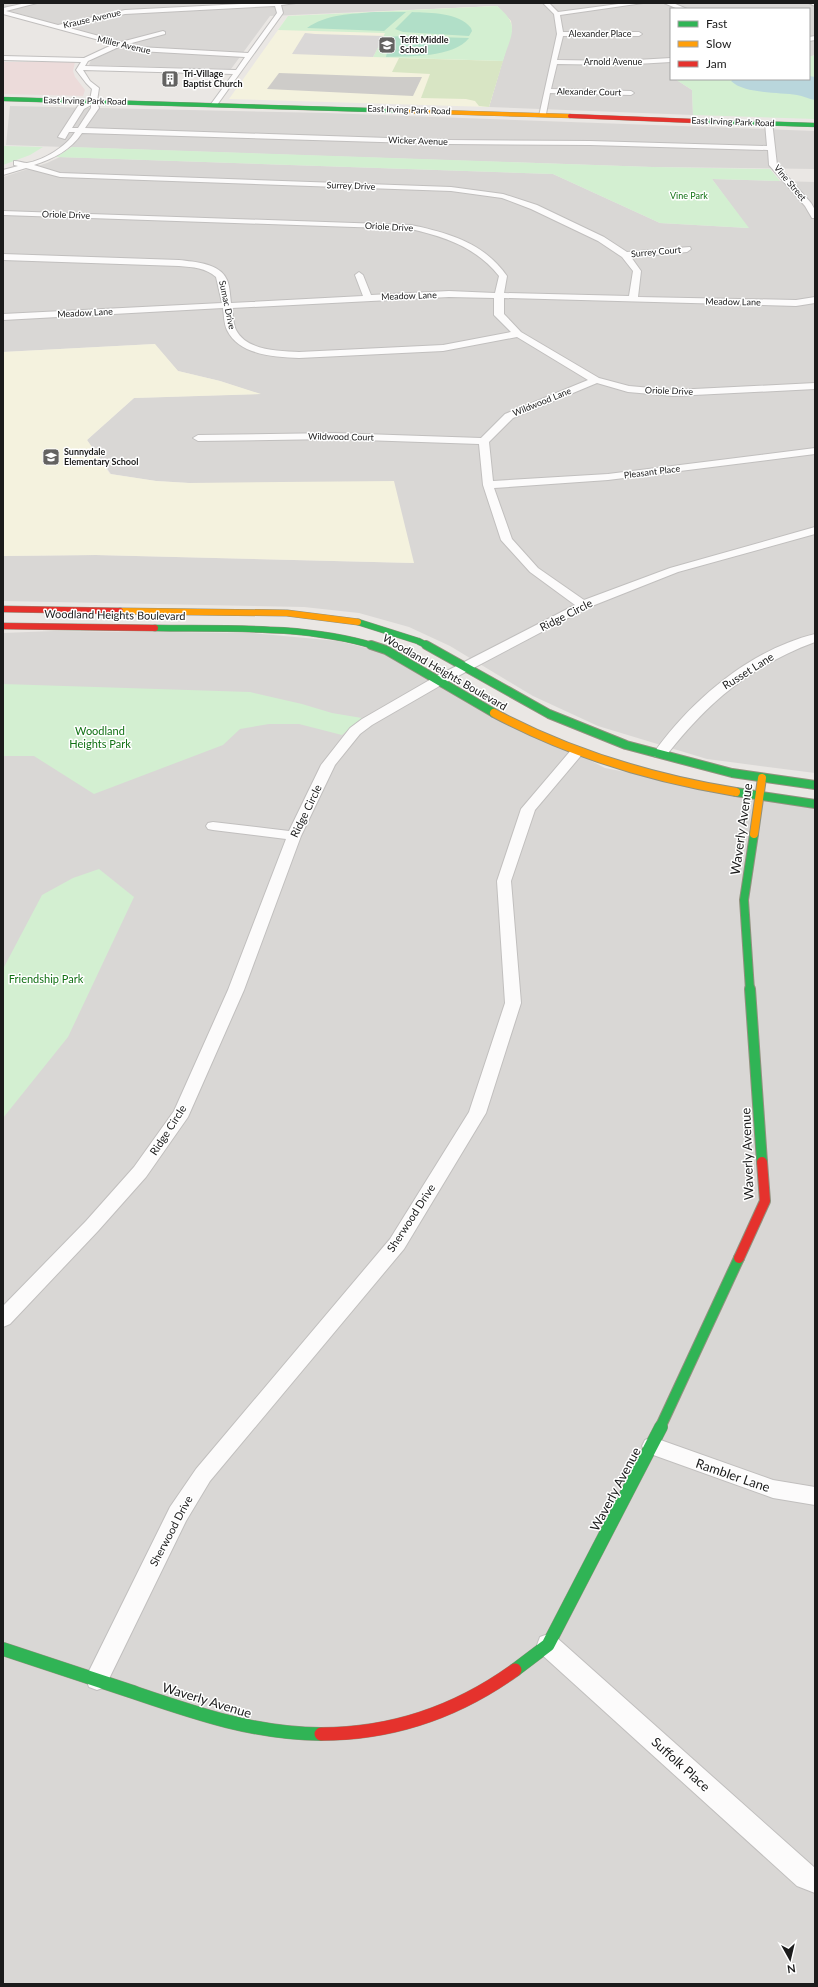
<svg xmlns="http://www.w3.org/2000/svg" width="818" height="1987" font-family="Lato,sans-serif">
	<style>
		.residential { fill: #d9d7d5 }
		.commercial { fill: #ecdbda }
		.education { fill: #f4f2de }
		.grass { fill: #d8e5c4 }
		.park { fill: #d3efd1 }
		.pitch { fill: #b1dfc8 }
		.parking { fill: #dad8d7 }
		.water { fill: #b9d6dc }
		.building { fill: #ceccc9 }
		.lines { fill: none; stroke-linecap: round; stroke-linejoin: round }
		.street-casing { stroke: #c1bfbe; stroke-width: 2 }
		.fast-far4-casing { stroke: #91917e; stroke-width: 4.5 }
		.fast-far3-casing { stroke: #91917e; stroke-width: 7 }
		.fast-far2-casing { stroke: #91917e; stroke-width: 10 }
		.fast-far1-casing { stroke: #91917e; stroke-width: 12 }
		.fast-casing { stroke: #91917e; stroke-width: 14 }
		.slow-far2-casing { stroke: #91917e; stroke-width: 4.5 }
		.slow-far1-casing { stroke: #91917e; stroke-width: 7 }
		.slow-casing { stroke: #91917e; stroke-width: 10 }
		.jam-far3-casing { stroke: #91917e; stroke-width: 4.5 }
		.jam-far2-casing { stroke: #91917e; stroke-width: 7 }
		.jam-far1-casing { stroke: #91917e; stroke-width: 12 }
		.jam-casing { stroke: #91917e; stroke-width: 14 }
		.street { fill: #fcfbfb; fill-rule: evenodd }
		.fast-far4 { stroke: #30b455; stroke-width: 4 }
		.fast-far3 { stroke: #30b455; stroke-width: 6 }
		.fast-far2 { stroke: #30b455; stroke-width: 8 }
		.fast-far1 { stroke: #30b455; stroke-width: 10 }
		.fast { stroke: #30b455; stroke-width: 13 }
		.slow-far2 { stroke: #ff9f0a; stroke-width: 4 }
		.slow-far1 { stroke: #ff9f0a; stroke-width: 6 }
		.slow { stroke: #ff9f0a; stroke-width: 8 }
		.jam-far3 { stroke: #e5322d; stroke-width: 4 }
		.jam-far2 { stroke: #e5322d; stroke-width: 6 }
		.jam-far1 { stroke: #e5322d; stroke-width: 10 }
		.jam { stroke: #e5322d; stroke-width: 13 }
		.labels { text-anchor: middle; stroke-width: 3; stroke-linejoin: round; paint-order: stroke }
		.far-street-label { font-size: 9px; fill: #1b1b1b; stroke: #fff }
		.far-poi-label { font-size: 9px; font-weight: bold; fill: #1b1b1b; stroke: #fff; text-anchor: start }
		.far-park-label { font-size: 9px; fill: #117114; stroke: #fff }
		.street-label { font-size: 11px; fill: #1b1b1b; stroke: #fff }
		.park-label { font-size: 11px; fill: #117114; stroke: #fff }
		.near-street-label { font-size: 13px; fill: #1b1b1b; stroke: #fff }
	</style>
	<rect width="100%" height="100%" fill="#eae7e4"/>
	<path class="residential" d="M 3,3 L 808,3 L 815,5 L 815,55 L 809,57 L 809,9 L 671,9 L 671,79 L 675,79 L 692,90 L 693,115 L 489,107 L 512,29 L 497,6 L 270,16 L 231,69 L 89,65 L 92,58 L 122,43 L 3,9 Z
		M 10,106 L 327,113 L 815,131 L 815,169 L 652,167 L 6,145 Z
		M 60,157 L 553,174 L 660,223 L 748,228 L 712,179 L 815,182 L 815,773 L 707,759 L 598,726 L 533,696 L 450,646 L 409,627 L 359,613 L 304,607 L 3,601 L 3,556 L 96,555 L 414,563 L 189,483 L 156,481 L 111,474 L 87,440 L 134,398 L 259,394 L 220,381 L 178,371 L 154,344 L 3,352 L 3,177 L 47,163 Z
		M 54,631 L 252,633 L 338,641 L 379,651 L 605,768 L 815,809 L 815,1984 L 3,1984 L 3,633 Z"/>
	<path class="commercial" d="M 3,62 L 75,62 L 73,71 L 75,77 L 85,90 L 83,96 L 3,94 Z"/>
	<path class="education" d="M 497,6 L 511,21 L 512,29 L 489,107 L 229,99 L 288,16 Z
		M 155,344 L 178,371 L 220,381 L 261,394 L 134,398 L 87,440 L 110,474 L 156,481 L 189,483 L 394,481 L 414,563 L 96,555 L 3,556 L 3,352 Z"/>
	<path class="grass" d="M 399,58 L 503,61 L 489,107 L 479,106 L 475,101 L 466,99 L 421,98 L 430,74 L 392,72 Z"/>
	<path class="park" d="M 497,6 C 521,26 511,34 503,61 L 373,57 L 385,33 L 278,30 L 288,16 Z
		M 815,55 L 815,119 L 693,115 L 692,90 L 675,79 L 809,79 L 809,57 Z
		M 3,146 L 43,147 L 30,155 L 3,165 Z
		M 72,147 L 652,167 L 770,169 L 780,181 L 712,179 L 749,228 L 660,223 L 553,174 L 56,157 Z
		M 3,684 L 250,692 L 302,704 L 332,713 L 362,718 L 342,735 L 299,724 L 269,724 L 240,729 L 223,745 L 94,794 L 34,756 L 3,756 Z
		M 99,869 L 134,897 L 68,1037 L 3,1118 L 3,969 L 42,895 L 73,878 Z"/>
	<path class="pitch" d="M 375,12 L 406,12 L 384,31 L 307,28 C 326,14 352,14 375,12 Z
		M 412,12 C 430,13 459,12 471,28 L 472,31 L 469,36 L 403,32 L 395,29 Z
		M 400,36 L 403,36 L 469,38 C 454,58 408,56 386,57 L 390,37 Z"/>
	<path class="parking" d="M 305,33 L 315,34 L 384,36 L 373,57 L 292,54 Z"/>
	<path class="water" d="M 809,76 L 815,77 L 815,100 C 809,99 803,96 797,95 C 779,92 744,94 731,81 L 734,79 L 809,79 Z"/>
	<path class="building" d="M 279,73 L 394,77 L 422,77 L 413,96 L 267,89 Z"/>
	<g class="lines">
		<g class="street-casing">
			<path id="street" d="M 26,3 L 37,3 L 6,11 L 58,25 L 125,10 L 259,3 L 296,3 L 281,5 L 283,13 L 217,105 L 211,104 L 233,74 L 83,70 L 90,81 L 99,88 L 97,101 L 99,108 L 85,128 L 448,140 L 590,141 L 767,146 L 765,123 L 772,121 L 777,165 L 811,203 L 815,210 L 815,218 L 812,218 L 805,206 L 769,165 L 768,150 L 590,145 L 448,144 L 82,133 C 71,150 53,159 34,165 L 60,173 L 451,187 L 503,194 L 537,205 L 604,237 L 627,252 L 690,247 L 691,249 L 687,252 L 631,257 L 641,271 L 638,297 L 796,300 L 815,297 L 815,303 L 796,306 L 504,298 L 504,314 L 521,332 L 599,378 L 629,386 L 674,390 L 815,383 L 815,389 L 674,396 L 628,392 L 597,383 L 513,418 L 489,442 L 493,481 L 608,474 L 815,448 L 815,454 L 608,480 L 494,488 L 512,539 L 538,568 L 584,600 L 670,568 L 815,527 L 815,534 L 678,572 L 587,608 L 443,684 L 372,725 L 360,734 L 335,765 L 301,836 L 244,990 L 188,1117 L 146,1177 L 98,1231 L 10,1324 L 3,1327 L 3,1306 L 86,1221 L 134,1167 L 174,1111 L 228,990 L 286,839 L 213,830 L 208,829 L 206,826 L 208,823 L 213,822 L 289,831 L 321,765 L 350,728 L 362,719 L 433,678 L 575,605 L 530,572 L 501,540 L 483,485 L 479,444 L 334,439 L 198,441 L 193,438 L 198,435 L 334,433 L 481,438 L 505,414 L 588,380 L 517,337 L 443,351 L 299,358 C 274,357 239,355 227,330 C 224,324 224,315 223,308 L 3,320 L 3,314 L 222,303 L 216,277 C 206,268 193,267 179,266 L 3,260 L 3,254 L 179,260 C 195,262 220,263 227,280 C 230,287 230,296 231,303 L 363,296 L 355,275 L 359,272 L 363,275 L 371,295 L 449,291 L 495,293 L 499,276 C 476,247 445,237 411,229 L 3,215 L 3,211 L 411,225 C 449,233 484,243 507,276 L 504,293 L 629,296 L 633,271 L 622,257 L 598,241 L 531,209 L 502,198 L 451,191 L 60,177 L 26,168 L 3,175 L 3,170 L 18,166 L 14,165 L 14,161 C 19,161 23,163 27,163 C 44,160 66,147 75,132 L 69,132 L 65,139 L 58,137 L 78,106 L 90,100 L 92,89 L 86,83 L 76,70 L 81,62 L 3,60 L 3,56 L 84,58 L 114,44 L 3,14 L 3,8 ZM 275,6 L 277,13 L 248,53 L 139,47 L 128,44 L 165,34 L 165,32 L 163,31 L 121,42 L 66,27 L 125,14 ZM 121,46 L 139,51 L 245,57 L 236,70 L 85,66 L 88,61 ZM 91,105 L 91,108 L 78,128 L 72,128 L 84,109 ZM 449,297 L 494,298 L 494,315 L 511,332 L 443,345 L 299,352 C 279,351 247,351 236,330 C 233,324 233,315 232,308 Z
				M 543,3 L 549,3 L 558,12 L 626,3 L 643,3 L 560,15 L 563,32 L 639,32 L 642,34 L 639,36 L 563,36 L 557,60 L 619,61 L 671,58 L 671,62 L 619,65 L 557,64 L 551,89 L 631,91 L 634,93 L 631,95 L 550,93 L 546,114 L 539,116 L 557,34 L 554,14 Z
				M 664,3 L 673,3 L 687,9 L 678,9 Z
				M 809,3 L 815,3 L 815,6 Z
				M 815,36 L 815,40 L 809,41 L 809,37 Z
				M 815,634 L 815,642 C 750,666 707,703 665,757 L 655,757 L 653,754 C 691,700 750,650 815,634 Z
				M 577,748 L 582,749 L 584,752 L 535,810 L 511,881 L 521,1003 L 486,1113 L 404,1249 L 210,1481 L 186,1521 L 105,1687 L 97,1690 L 89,1687 L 86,1679 L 89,1671 L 170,1507 L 196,1469 L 390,1239 L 469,1112 L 505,1003 L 497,881 L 521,809 L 572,749 Z
				M 652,1437 L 773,1480 L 815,1487 L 815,1505 L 773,1498 L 645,1452 L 642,1446 L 645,1440 Z
				M 548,1634 L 556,1637 L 815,1868 L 815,1893 L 797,1886 L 540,1653 L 537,1645 L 540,1637 Z"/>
		</g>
		<g class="fast-far4-casing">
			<path id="fast-far4" d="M 3,99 L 404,111
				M 694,121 L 815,125"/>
		</g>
		<g class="fast-far3-casing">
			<path id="fast-far3" d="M 358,622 L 418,641 L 428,646
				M 155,628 C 228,629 304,625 374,646"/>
		</g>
		<g class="fast-far2-casing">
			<path id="fast-far2" d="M 371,645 L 386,650 L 494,713
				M 426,645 L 549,714 L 626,745 L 732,773 L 815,785
				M 736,792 L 815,804
				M 750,990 L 744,900 L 754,834"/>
		</g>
		<g class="fast-far1-casing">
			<path id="fast-far1" d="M 750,989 L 762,1162
				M 660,1428 L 739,1258"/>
		</g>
		<g class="fast-casing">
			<path id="fast" d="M 3,1649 C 45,1663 88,1677 130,1691 C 192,1712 254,1734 321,1734
				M 515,1670 L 548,1645 L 661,1427"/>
		</g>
		<g class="slow-far2-casing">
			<path id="slow-far2" d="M 404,111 L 570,116"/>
		</g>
		<g class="slow-far1-casing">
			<path id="slow-far1" d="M 120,611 L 287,613 L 358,622"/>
		</g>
		<g class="slow-casing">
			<path id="slow" d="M 494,713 C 571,754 650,778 736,792
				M 754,834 L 762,778"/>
		</g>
		<g class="jam-far3-casing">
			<path id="jam-far3" d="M 570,116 L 694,121"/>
		</g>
		<g class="jam-far2-casing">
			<path id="jam-far2" d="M 3,609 L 120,611
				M 3,626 L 155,628"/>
		</g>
		<g class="jam-far1-casing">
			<path id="jam-far1" d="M 739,1258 L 765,1201 L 762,1162"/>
		</g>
		<g class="jam-casing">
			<path id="jam" d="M 321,1734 C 392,1734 458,1711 515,1670"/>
		</g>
		<use href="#street" class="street"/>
		<use href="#fast-far4" class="fast-far4"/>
		<use href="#fast-far3" class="fast-far3"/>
		<use href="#fast-far2" class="fast-far2"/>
		<use href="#fast-far1" class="fast-far1"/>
		<use href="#fast" class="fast"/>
		<use href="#slow-far2" class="slow-far2"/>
		<use href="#slow-far1" class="slow-far1"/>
		<use href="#slow" class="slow"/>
		<use href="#jam-far3" class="jam-far3"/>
		<use href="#jam-far2" class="jam-far2"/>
		<use href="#jam-far1" class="jam-far1"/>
		<use href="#jam" class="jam"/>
	</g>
	<defs>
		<g id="school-square" transform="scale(0.9)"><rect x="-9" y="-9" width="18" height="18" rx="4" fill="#636261" stroke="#fff"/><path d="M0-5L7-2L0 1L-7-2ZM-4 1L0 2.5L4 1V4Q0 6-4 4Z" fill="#fff"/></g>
		<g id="building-square" transform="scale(0.9)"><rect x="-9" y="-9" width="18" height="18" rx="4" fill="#636261" stroke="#fff"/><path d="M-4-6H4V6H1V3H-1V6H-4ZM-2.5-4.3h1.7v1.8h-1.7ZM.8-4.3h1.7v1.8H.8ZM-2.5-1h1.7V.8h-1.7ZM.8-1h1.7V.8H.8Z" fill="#fff"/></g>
	</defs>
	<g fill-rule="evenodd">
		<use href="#school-square" x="387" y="45"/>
		<use href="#building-square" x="170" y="79"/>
		<use href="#school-square" x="51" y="457"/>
	</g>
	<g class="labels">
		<g class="far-street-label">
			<text transform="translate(92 19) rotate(-13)" y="3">Krause Avenue</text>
			<text x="600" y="37">Alexander Place</text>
			<text transform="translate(124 45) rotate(13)" y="3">Miller Avenue</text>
			<text x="613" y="65">Arnold Avenue</text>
			<text transform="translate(589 92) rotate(1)" y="3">Alexander Court</text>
			<text transform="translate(85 101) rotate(1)" y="3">East Irving Park Road</text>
			<text transform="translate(409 110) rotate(2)" y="3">East Irving Park Road</text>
			<text transform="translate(733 122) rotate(2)" y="3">East Irving Park Road</text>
			<text transform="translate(418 141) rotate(2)" y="3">Wicker Avenue</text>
			<text transform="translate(790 183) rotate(50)" y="3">Vine Street</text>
			<text transform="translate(351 186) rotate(2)" y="3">Surrey Drive</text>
			<text transform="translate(66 215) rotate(2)" y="3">Oriole Drive</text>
			<text transform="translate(389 227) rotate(3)" y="3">Oriole Drive</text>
			<text transform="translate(656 252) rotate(-5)" y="3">Surrey Court</text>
			<text transform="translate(409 296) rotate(-2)" y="3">Meadow Lane</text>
			<text transform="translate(733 302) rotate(1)" y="3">Meadow Lane</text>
			<text transform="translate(227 305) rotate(78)" y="3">Sumac Drive</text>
			<text transform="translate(85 313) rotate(-3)" y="3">Meadow Lane</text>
			<text transform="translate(669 391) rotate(2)" y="3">Oriole Drive</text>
			<text transform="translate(542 402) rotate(-22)" y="3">Wildwood Lane</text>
			<text transform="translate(341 437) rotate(1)" y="3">Wildwood Court</text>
			<text transform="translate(652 472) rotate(-7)" y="3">Pleasant Place</text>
		</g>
		<g class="far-poi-label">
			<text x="400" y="43">Tefft Middle<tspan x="400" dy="10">School</tspan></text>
			<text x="183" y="77">Tri-Village<tspan x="183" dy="10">Baptist Church</tspan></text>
			<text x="64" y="455">Sunnydale<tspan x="64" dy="10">Elementary School</tspan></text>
		</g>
		<g class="far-park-label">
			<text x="689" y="199">Vine Park</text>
		</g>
		<g class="street-label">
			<text transform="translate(115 615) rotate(1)" y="4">Woodland Heights Boulevard</text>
			<text transform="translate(566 615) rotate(-27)" y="4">Ridge Circle</text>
			<text transform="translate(748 671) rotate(-32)" y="4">Russet Lane</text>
			<text transform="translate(445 672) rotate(30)" y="4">Woodland Heights Boulevard</text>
			<text transform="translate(306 811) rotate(-64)" y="4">Ridge Circle</text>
			<text transform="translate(168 1130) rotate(-57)" y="4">Ridge Circle</text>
			<text transform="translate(411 1218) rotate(-57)" y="4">Sherwood Drive</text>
			<text transform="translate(171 1531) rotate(-62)" y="4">Sherwood Drive</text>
		</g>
		<g class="park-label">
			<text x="100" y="735">Woodland<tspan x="100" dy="13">Heights Park</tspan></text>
			<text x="46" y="983">Friendship Park</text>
		</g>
		<g class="near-street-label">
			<text transform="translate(741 829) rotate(-82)" y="5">Waverly Avenue</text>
			<text transform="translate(747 1154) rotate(-92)" y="5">Waverly Avenue</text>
			<text transform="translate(733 1475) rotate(19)" y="5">Rambler Lane</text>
			<text transform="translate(615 1489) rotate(-62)" y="5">Waverly Avenue</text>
			<text transform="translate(207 1700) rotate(17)" y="5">Waverly Avenue</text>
			<text transform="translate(681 1764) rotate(42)" y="5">Suffolk Place</text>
		</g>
	</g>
	<rect width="818" height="1987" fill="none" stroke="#1b1b1b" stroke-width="8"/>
	<rect x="670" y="8" width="140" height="72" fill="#ffffff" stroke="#a4a4a4"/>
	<rect x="678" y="21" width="20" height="6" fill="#30b455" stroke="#a4a4a4"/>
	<text x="706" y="28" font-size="12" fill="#1b1b1b">Fast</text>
	<rect x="678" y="41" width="20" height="6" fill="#ff9f0a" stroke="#a4a4a4"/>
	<text x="706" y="48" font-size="12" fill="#1b1b1b">Slow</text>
	<rect x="678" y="61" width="20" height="6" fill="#e5322d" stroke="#a4a4a4"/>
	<text x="706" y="68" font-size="12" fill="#1b1b1b">Jam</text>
	<g transform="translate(790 1959) rotate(172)" stroke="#ffffff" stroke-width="3" paint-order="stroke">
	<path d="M0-3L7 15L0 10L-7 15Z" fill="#1b1b1b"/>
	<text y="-6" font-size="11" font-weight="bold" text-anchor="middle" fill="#1b1b1b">N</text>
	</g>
</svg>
